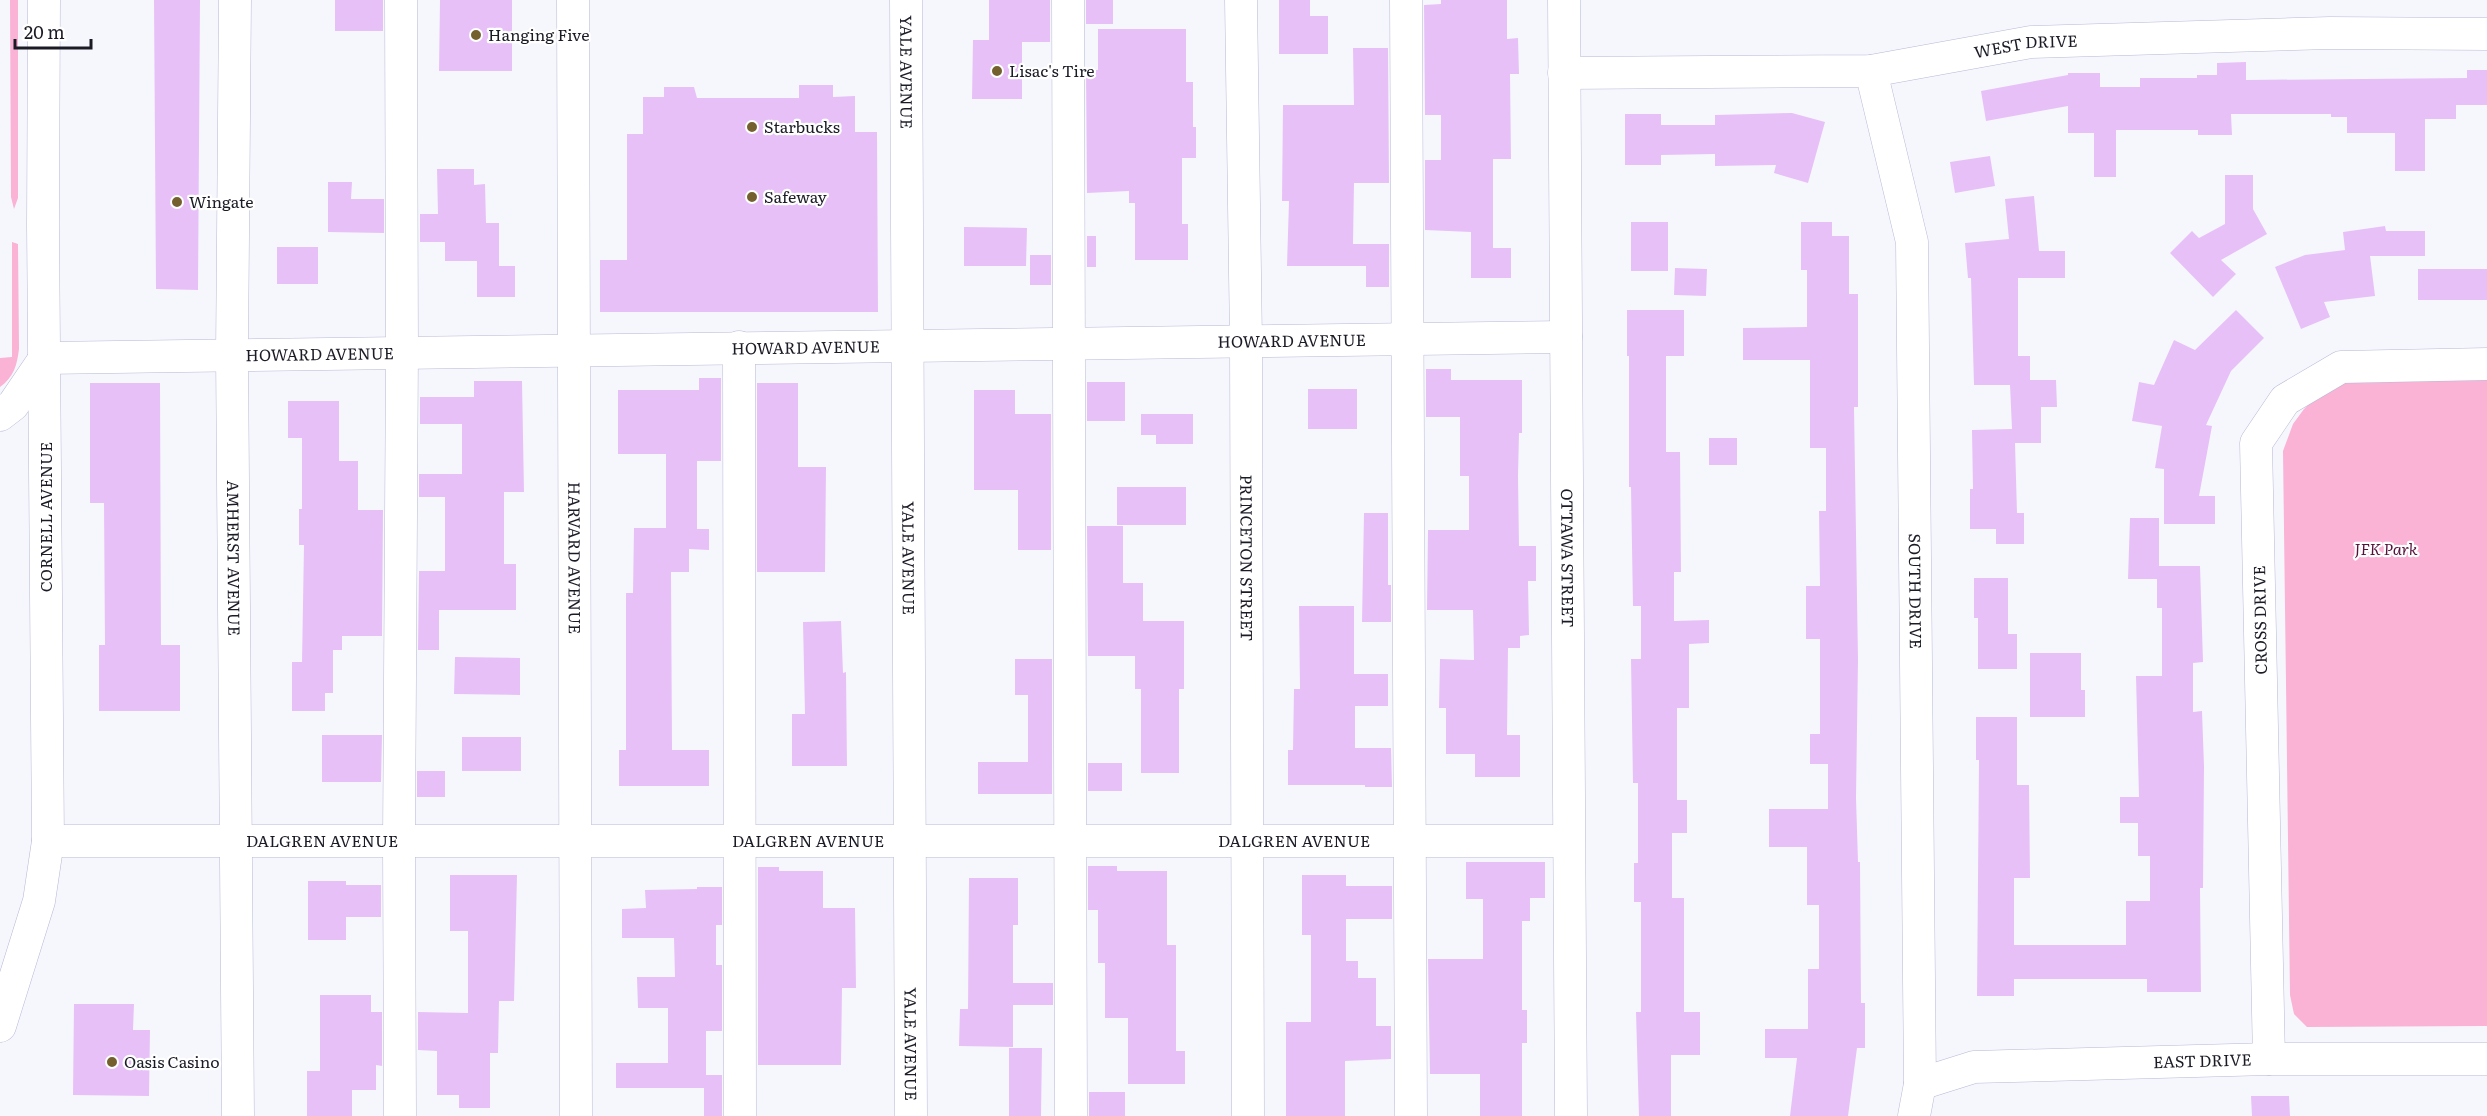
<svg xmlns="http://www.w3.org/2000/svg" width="2487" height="1116" font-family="Literata,serif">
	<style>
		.green { fill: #fab2d5 }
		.building { fill: #e7c0f8 }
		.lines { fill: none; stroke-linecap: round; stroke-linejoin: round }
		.minor-casing { stroke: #b7b9d5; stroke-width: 33 }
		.minor { stroke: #fff; stroke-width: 32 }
		.poi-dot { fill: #74602f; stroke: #fff; stroke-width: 2 }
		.labels { text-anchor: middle; stroke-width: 4.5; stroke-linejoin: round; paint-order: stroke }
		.poi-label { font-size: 16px; fill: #1a1b25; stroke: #fff; text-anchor: start }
		.street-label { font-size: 16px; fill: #1a1b25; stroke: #fff }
		.park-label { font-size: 16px; font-style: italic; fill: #56113b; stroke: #fff }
	</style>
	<rect width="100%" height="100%" fill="#f6f7fd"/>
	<path class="green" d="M 10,0 L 18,0 L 18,198 L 14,209 L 11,197 Z
		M 12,242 L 18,244 L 19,349 C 17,365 14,377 0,387 L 0,358 L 12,357 Z
		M 2487,379 L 2487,1026 L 2307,1027 L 2294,1014 L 2290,995 L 2283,451 L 2293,424 L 2304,409 L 2316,397 L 2344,382 Z"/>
	<path class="building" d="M 154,0 L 200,0 L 198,290 L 156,289 Z
		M 335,0 L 383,0 L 383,31 L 335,31 Z
		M 440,0 L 512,0 L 512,71 L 439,71 Z
		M 989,0 L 1050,0 L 1050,42 L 1022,42 L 1022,99 L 972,99 L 973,40 L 989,40 Z
		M 1086,0 L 1113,0 L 1113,24 L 1086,24 Z
		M 1279,0 L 1310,0 L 1310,16 L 1328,16 L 1328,54 L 1279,54 Z
		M 1441,0 L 1507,0 L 1507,39 L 1518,38 L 1519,74 L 1510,74 L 1511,159 L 1493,159 L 1493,248 L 1511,248 L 1511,278 L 1471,278 L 1471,232 L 1425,230 L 1425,160 L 1441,160 L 1441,115 L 1425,115 L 1424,5 L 1441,4 Z
		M 1098,29 L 1186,29 L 1186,82 L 1193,82 L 1193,127 L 1196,127 L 1196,158 L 1182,158 L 1182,224 L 1188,224 L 1188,260 L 1135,260 L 1135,203 L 1129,203 L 1129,191 L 1087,193 L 1086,70 L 1098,70 Z
		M 1353,48 L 1388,48 L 1389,183 L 1354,183 L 1353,244 L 1389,244 L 1389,287 L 1366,287 L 1366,266 L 1287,266 L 1289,201 L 1282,201 L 1283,105 L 1354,105 Z
		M 2246,62 L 2246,80 L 2467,78 L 2467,70 L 2487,70 L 2487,105 L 2456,105 L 2456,119 L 2425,119 L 2425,171 L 2395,171 L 2395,133 L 2347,133 L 2347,117 L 2331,117 L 2331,114 L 2231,114 L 2232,135 L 2198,135 L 2198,130 L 2116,130 L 2116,177 L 2094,177 L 2094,133 L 2068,133 L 2068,106 L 1986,121 L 1981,91 L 2068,75 L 2068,73 L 2100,73 L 2100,87 L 2140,87 L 2140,78 L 2197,78 L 2197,75 L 2217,75 L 2217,63 Z
		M 799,85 L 833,85 L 833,97 L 855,96 L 855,132 L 877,132 L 878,312 L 600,312 L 600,260 L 627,260 L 627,134 L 643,134 L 643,97 L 664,97 L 664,87 L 694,87 L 697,98 L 799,98 Z
		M 1792,113 L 1825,122 L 1808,183 L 1774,173 L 1776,165 L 1715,166 L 1715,154 L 1661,155 L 1661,165 L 1625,165 L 1625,114 L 1661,114 L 1661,125 L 1715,125 L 1715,115 Z
		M 1990,156 L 1995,186 L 1955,193 L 1950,162 Z
		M 437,169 L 474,169 L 474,185 L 485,184 L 486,223 L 499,223 L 499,266 L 515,266 L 515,297 L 477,297 L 477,261 L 445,261 L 445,242 L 420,242 L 420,214 L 438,214 Z
		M 2225,175 L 2253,175 L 2253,209 L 2267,234 L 2221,260 L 2236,274 L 2213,297 L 2170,253 L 2192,231 L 2199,238 L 2225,224 Z
		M 328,182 L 352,182 L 351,199 L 384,199 L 384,233 L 328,232 Z
		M 2034,196 L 2039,251 L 2065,251 L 2065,278 L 2018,278 L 2018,356 L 2030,356 L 2030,380 L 2056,380 L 2057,407 L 2041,407 L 2041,443 L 2015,443 L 2017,513 L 2024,513 L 2024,544 L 1996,544 L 1996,529 L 1970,529 L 1970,489 L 1973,489 L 1972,430 L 2012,429 L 2010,385 L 1974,385 L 1971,278 L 1968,278 L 1965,243 L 2009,239 L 2005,199 Z
		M 1631,222 L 1668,222 L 1668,271 L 1631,271 Z
		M 1801,222 L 1832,222 L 1832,236 L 1849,236 L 1849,294 L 1858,294 L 1858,407 L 1854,407 L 1858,660 L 1856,798 L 1858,862 L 1860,862 L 1861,1003 L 1865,1003 L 1865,1048 L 1857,1048 L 1848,1116 L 1790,1116 L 1797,1058 L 1765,1058 L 1765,1029 L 1808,1029 L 1808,969 L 1819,969 L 1819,905 L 1807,905 L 1807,847 L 1769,847 L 1769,809 L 1828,809 L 1828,764 L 1810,764 L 1810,734 L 1820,734 L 1820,639 L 1806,639 L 1806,586 L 1820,586 L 1819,511 L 1826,511 L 1826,448 L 1810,448 L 1810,360 L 1743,360 L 1743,328 L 1807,327 L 1807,270 L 1801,270 Z
		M 2385,226 L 2386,231 L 2425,231 L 2425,256 L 2370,256 L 2375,296 L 2324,302 L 2330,317 L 2301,329 L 2275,267 L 2305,255 L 2345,250 L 2343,232 Z
		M 964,227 L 1027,228 L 1026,266 L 964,266 Z
		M 1087,236 L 1096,236 L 1096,267 L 1087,267 Z
		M 277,247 L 318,247 L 318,284 L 277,284 Z
		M 1030,255 L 1051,255 L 1051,285 L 1030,285 Z
		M 1675,268 L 1707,269 L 1706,296 L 1674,295 Z
		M 2418,269 L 2487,269 L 2487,300 L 2418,300 Z
		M 1627,310 L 1684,310 L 1684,356 L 1666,356 L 1666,452 L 1680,452 L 1681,572 L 1674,572 L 1674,621 L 1709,620 L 1709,643 L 1689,644 L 1689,708 L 1677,708 L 1677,800 L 1687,800 L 1687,833 L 1672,833 L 1672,898 L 1684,898 L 1684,1012 L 1700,1012 L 1700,1055 L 1671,1055 L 1671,1116 L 1639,1116 L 1636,1012 L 1641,1012 L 1641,902 L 1634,902 L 1634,863 L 1638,863 L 1638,783 L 1633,783 L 1631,659 L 1641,659 L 1641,606 L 1633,606 L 1631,487 L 1629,487 L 1629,356 L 1627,356 Z
		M 2236,310 L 2264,338 L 2231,371 L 2206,425 L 2212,426 L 2199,496 L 2215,496 L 2215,524 L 2164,524 L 2164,469 L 2155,468 L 2162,426 L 2132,421 L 2139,382 L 2154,385 L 2174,340 L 2195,350 Z
		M 1426,369 L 1451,369 L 1451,380 L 1522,380 L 1522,433 L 1519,433 L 1518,476 L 1519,546 L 1536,546 L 1536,581 L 1528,581 L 1529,635 L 1520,636 L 1520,648 L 1508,648 L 1507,735 L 1520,735 L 1520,777 L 1475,777 L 1475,754 L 1446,754 L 1446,708 L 1439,708 L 1440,659 L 1474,660 L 1473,610 L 1427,610 L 1428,530 L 1469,530 L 1469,476 L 1460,476 L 1460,417 L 1426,417 Z
		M 699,378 L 721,378 L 721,461 L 697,461 L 697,529 L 709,529 L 709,550 L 689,549 L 689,572 L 671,572 L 672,750 L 709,750 L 709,786 L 619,786 L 619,750 L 626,750 L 626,593 L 633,593 L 634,528 L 666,528 L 666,454 L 618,454 L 618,390 L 699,390 Z
		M 474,381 L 522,381 L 524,492 L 504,492 L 504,564 L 516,564 L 516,610 L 439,610 L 439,650 L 418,650 L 419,571 L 445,571 L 445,497 L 419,497 L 419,474 L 462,474 L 462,424 L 420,424 L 420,397 L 474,397 Z
		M 1087,382 L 1125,382 L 1125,421 L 1087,421 Z
		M 90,383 L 160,383 L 161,645 L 180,645 L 180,711 L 99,711 L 99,645 L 105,645 L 104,503 L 90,503 Z
		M 757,383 L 798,383 L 798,467 L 826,467 L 825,572 L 757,572 Z
		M 1308,389 L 1357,389 L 1357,429 L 1308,429 Z
		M 974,390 L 1015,390 L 1015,414 L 1051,414 L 1051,550 L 1018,550 L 1018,490 L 974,490 Z
		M 288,401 L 339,401 L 339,461 L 358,461 L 358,510 L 383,510 L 382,636 L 342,636 L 342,650 L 333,650 L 333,693 L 325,693 L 325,711 L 292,711 L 292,662 L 302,662 L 304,545 L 299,545 L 299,509 L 302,509 L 302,438 L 288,438 Z
		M 1141,414 L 1193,414 L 1193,444 L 1156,444 L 1156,435 L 1141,435 Z
		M 1709,438 L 1737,438 L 1737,465 L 1709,465 Z
		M 1117,487 L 1186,487 L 1186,525 L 1117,525 Z
		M 1364,513 L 1388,513 L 1388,585 L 1391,585 L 1391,622 L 1362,622 Z
		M 2130,518 L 2159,518 L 2159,566 L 2200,566 L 2203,662 L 2193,663 L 2193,712 L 2202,711 L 2204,766 L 2203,888 L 2200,888 L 2201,992 L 2147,992 L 2147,979 L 2014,979 L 2014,996 L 1977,996 L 1979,760 L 1976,760 L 1976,717 L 2017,717 L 2017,785 L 2029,785 L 2030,878 L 2014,878 L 2014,945 L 2126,945 L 2126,901 L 2150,901 L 2150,856 L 2138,856 L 2138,823 L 2120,823 L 2120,797 L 2139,797 L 2136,676 L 2162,676 L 2162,608 L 2157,608 L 2157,579 L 2128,579 Z
		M 1087,526 L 1123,526 L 1123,583 L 1143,583 L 1143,621 L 1184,621 L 1184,689 L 1179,689 L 1179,773 L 1141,773 L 1141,689 L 1135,689 L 1135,656 L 1088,656 Z
		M 1974,578 L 2008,578 L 2008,634 L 2017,634 L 2017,669 L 1978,669 L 1978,618 L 1974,618 Z
		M 1299,606 L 1354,606 L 1354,674 L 1388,674 L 1388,706 L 1355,706 L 1355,748 L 1391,748 L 1392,787 L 1365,787 L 1365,785 L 1288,785 L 1288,750 L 1293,750 L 1294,689 L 1300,689 Z
		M 841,621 L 843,673 L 846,672 L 847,766 L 792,766 L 792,714 L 805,714 L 803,622 Z
		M 2030,653 L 2081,653 L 2081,690 L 2085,690 L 2085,717 L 2030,717 Z
		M 455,657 L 520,658 L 520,695 L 454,694 Z
		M 1015,659 L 1052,659 L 1052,794 L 978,794 L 978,762 L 1028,762 L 1028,695 L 1015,695 Z
		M 322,735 L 382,735 L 381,782 L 322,782 Z
		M 462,737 L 521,737 L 521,771 L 462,771 Z
		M 1088,763 L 1122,763 L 1122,791 L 1088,791 Z
		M 417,771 L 445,771 L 445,797 L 417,797 Z
		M 1466,862 L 1545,862 L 1545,898 L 1530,898 L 1530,921 L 1522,921 L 1522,1010 L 1527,1010 L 1527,1043 L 1522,1043 L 1522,1116 L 1480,1116 L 1480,1074 L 1430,1074 L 1428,959 L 1483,959 L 1483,899 L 1466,899 Z
		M 1088,866 L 1117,866 L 1117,871 L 1167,871 L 1167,945 L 1176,945 L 1176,1051 L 1185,1051 L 1185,1084 L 1128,1084 L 1128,1018 L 1105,1018 L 1105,963 L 1098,963 L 1098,910 L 1088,910 Z
		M 758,867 L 779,867 L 779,871 L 823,871 L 823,908 L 855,908 L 856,988 L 842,988 L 841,1065 L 758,1065 Z
		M 450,875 L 517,875 L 514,1001 L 499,1001 L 498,1053 L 490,1053 L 490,1108 L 459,1108 L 459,1095 L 437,1095 L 437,1051 L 418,1050 L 418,1012 L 468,1013 L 468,931 L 450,931 Z
		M 1302,875 L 1346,875 L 1346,886 L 1392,886 L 1392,919 L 1346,919 L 1346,961 L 1358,961 L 1358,978 L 1376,978 L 1376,1026 L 1391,1026 L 1391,1059 L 1345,1061 L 1345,1116 L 1286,1116 L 1286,1022 L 1311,1022 L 1311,935 L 1302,935 Z
		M 969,878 L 1018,878 L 1018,925 L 1013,925 L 1013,983 L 1053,983 L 1053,1005 L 1013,1005 L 1013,1047 L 959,1046 L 960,1009 L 968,1009 Z
		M 308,881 L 346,881 L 346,885 L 381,885 L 381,917 L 346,917 L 346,940 L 308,940 Z
		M 697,887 L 722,887 L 722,925 L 716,925 L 716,965 L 722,965 L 722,1031 L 706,1031 L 706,1075 L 722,1075 L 722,1116 L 704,1116 L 704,1088 L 616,1088 L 616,1063 L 668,1063 L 668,1008 L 638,1008 L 637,977 L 675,977 L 674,938 L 622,938 L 622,909 L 646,908 L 645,890 L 697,889 Z
		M 320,995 L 371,995 L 371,1012 L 382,1012 L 382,1066 L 376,1065 L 376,1090 L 352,1090 L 352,1116 L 307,1116 L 307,1071 L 320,1071 Z
		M 74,1004 L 134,1004 L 133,1030 L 150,1030 L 149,1096 L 73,1095 Z
		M 1009,1048 L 1042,1048 L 1041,1116 L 1009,1116 Z
		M 1089,1092 L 1125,1092 L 1125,1116 L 1089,1116 Z
		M 2251,1096 L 2289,1096 L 2290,1116 L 2252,1116 Z"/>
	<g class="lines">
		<g class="minor-casing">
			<g id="minor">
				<path id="s1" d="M 235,0 L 232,354 L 238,1116"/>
				<path id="s2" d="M 573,0 L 576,1116"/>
				<path id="s3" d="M 906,0 L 911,1116"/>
				<path d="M 1068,0 L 1071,1116"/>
				<path id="s4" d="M 1241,0 L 1246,341 L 1248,1116"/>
				<path d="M 1406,0 L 1411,1116"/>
				<path id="s5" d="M 1564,0 L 1571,1116"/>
				<path id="s6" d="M 1871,71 L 1912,242 L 1920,1084 L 1914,1116"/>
				<path id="s7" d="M 1564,73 L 1871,71 L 2031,42 L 2330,33 L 2487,34"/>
				<path d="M 739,347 L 740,1116"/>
				<path id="s8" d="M 0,415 L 13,405 L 45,358 L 1566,337"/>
				<path id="s9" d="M 48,841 L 1568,841"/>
				<path d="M 0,1026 L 39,901 L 48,841 L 43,225 L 44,0"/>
				<path d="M 2269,1059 L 2256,443 L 2285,400 L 2341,367 L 2487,364"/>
				<path id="s10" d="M 1920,1084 L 1974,1067 L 2269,1059 L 2487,1059"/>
				<path d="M 400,1116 L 399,842 L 402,352 L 401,0"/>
			</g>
		</g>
		<use href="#minor" class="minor"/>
	</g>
	<g class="poi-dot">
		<circle cx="476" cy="35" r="6"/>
		<circle cx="997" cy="71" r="6"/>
		<circle cx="752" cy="127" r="6"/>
		<circle cx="752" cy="197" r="6"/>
		<circle cx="177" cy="202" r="6"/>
		<circle cx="112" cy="1062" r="6"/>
	</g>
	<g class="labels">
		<g class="poi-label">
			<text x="488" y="41">Hanging Five</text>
			<text x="1009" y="77">Lisac's Tire</text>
			<text x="764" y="133">Starbucks</text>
			<text x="764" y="203">Safeway</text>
			<text x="189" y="208">Wingate</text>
			<text x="124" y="1068">Oasis Casino</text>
		</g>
		<g class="street-label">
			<text dy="6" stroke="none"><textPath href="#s7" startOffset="464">WEST DRIVE</textPath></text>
			<text dy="6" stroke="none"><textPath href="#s3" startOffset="72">YALE AVENUE</textPath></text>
			<text dy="6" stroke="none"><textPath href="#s8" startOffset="1320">HOWARD AVENUE</textPath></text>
			<text dy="6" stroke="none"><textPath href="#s8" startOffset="834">HOWARD AVENUE</textPath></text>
			<text dy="6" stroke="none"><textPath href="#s8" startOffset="348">HOWARD AVENUE</textPath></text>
			<text transform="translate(46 517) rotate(-90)" y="6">CORNELL AVENUE</text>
			<text dy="6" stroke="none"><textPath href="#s1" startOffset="558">AMHERST AVENUE</textPath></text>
			<text dy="6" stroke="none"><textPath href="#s2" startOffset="558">HARVARD AVENUE</textPath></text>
			<text dy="6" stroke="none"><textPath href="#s3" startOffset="558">YALE AVENUE</textPath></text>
			<text dy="6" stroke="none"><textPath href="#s4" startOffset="558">PRINCETON STREET</textPath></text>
			<text dy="6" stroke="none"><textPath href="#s5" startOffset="558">OTTAWA STREET</textPath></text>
			<text dy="6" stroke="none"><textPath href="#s6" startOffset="525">SOUTH DRIVE</textPath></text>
			<text transform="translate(2260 620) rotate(-91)" y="6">CROSS DRIVE</text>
			<text dy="6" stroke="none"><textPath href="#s9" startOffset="274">DALGREN AVENUE</textPath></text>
			<text dy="6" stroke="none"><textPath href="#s9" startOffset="760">DALGREN AVENUE</textPath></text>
			<text dy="6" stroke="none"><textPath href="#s9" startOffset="1246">DALGREN AVENUE</textPath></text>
			<text dy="6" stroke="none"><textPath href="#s3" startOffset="1044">YALE AVENUE</textPath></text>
			<text dy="6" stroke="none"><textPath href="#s10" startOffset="285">EAST DRIVE</textPath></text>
		</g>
		<g class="park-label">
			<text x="2386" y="555">JFK Park</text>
		</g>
	</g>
	<path d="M15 39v9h76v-9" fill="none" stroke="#1a1b25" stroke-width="3"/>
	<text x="24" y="39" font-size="18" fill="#1a1b25" stroke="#ffffff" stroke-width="4.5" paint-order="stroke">20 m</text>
</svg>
